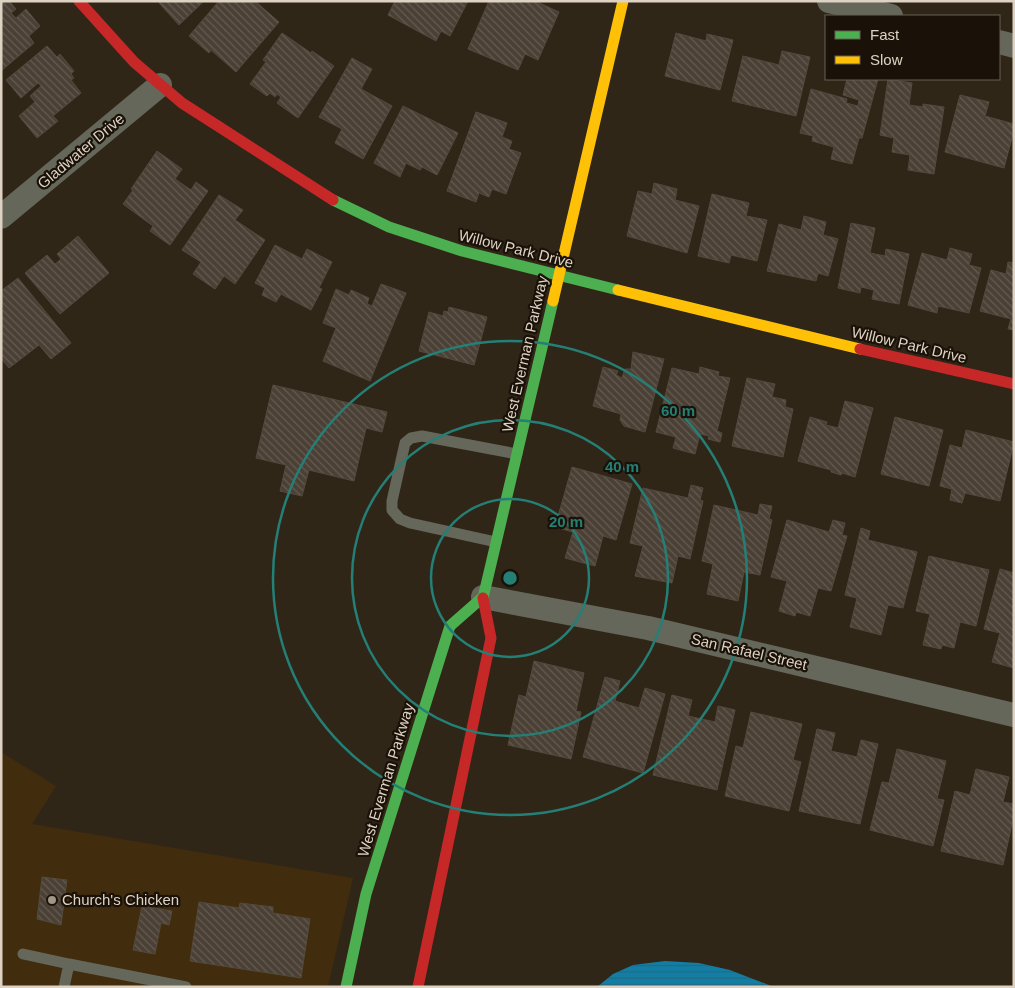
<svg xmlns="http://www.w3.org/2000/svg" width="1015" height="988" font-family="Helvetica,sans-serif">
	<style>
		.built { fill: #412c0d }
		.water { fill: url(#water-rules) }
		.building { fill: url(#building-back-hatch); stroke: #534a3e }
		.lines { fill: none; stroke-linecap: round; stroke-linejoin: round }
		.lane { stroke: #64675a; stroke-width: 11 }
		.street { stroke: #64675a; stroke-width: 24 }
		.fast { stroke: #4caf50; stroke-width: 11 }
		.slow { stroke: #ffc107; stroke-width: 11 }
		.jam { stroke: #c62828; stroke-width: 11 }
		.ring { fill: none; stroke: #247f76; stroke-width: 2.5 }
		.poi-dot { fill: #a19687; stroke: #1a1208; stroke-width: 2 }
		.labels { text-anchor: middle; stroke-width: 4.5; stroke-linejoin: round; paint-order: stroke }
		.street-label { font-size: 15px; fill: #ded2c3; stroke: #1a1208 }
		.poi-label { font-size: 15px; fill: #ded2c3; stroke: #1a1208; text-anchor: start }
		.centre { fill: #247f76; stroke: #1a1208; stroke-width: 2.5 }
		.ring-label { font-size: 15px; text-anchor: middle; font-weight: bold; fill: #247f76; stroke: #1a1208; stroke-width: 4.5; stroke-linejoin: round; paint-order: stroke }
	</style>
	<defs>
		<pattern id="water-rules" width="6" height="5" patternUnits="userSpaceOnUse" patternTransform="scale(1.25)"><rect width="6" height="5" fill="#127ea5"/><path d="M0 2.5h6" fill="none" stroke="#236880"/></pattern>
		<pattern id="building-back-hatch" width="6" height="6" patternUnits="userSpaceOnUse" patternTransform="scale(1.25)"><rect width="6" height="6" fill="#4a4036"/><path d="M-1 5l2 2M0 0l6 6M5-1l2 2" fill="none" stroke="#645b51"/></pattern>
	</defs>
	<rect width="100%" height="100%" fill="#302618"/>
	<path class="built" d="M 1,752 L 56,786 L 32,824 L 353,878 L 328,987 L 10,987 L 1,983 Z"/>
	<path class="water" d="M 665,961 L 699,963 L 730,970 L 774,987 L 597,987 L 613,974 L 633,965 Z"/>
	<path class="building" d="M 1,1 L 9,1 L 16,9 L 11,13 L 16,18 L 26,9 L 40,26 L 29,36 L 34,43 L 1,71 Z
		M 161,1 L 204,1 L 179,25 L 159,3 Z
		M 219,1 L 255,1 L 279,22 L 236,72 L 211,50 L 209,53 L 189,36 Z
		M 395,1 L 468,1 L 450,36 L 441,31 L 436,41 L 388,15 Z
		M 489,1 L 535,1 L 559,12 L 538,60 L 525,54 L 518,70 L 468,49 Z
		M 282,33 L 311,53 L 312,51 L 334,66 L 298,118 L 277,103 L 281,97 L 277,94 L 275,97 L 270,93 L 267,96 L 250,84 L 266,62 L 263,60 Z
		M 676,33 L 706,41 L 707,34 L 733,40 L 720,90 L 665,76 Z
		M 47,46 L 57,57 L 60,54 L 74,71 L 71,74 L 74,78 L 71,80 L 81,93 L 53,116 L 58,121 L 37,138 L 19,116 L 35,102 L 30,96 L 41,86 L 38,83 L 21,98 L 6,80 Z
		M 782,51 L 810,57 L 796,116 L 732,101 L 743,56 L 779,65 Z
		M 352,58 L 372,69 L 361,89 L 392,106 L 363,159 L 335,143 L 342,129 L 319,117 Z
		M 847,79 L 878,79 L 862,138 L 859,138 L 852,164 L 831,159 L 834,147 L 812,141 L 813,136 L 800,133 L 811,89 L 847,99 L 846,103 L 858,106 L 859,100 L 843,95 Z
		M 888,79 L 912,83 L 909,105 L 923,107 L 923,104 L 944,107 L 934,174 L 908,170 L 910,155 L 892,152 L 894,138 L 880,135 Z
		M 960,95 L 989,102 L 985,116 L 1014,124 L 1014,130 L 1004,168 L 945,152 Z
		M 403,106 L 458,133 L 437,175 L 422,167 L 420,170 L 406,163 L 400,177 L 374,163 Z
		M 476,112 L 507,123 L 502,137 L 512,141 L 509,149 L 521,153 L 506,194 L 492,189 L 489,197 L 479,193 L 476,202 L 447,191 Z
		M 157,151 L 182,169 L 175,179 L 191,190 L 196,182 L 208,191 L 170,245 L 150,231 L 153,226 L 123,204 L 133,190 L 131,189 Z
		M 654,183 L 677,189 L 675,200 L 699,206 L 687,253 L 627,236 L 638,191 L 652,194 Z
		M 712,194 L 749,203 L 746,216 L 767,220 L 757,261 L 731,255 L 729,263 L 698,256 Z
		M 219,195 L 243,210 L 235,220 L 265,240 L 235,284 L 224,276 L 215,289 L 193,274 L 201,262 L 182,250 Z
		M 804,216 L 826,222 L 823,235 L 838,239 L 828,276 L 818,273 L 816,281 L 767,271 L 779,224 L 801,230 Z
		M 851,223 L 875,228 L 870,253 L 885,256 L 886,249 L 909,254 L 899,304 L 872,299 L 874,290 L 861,287 L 860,293 L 838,288 Z
		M 78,236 L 109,273 L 60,314 L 25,273 L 47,255 L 55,264 L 61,259 L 57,254 Z
		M 275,245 L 302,259 L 307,249 L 332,262 L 319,288 L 322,289 L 311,310 L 281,294 L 276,302 L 262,295 L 265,288 L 255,283 Z
		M 950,248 L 972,254 L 969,265 L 981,268 L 969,313 L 938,306 L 937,313 L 908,305 L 922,253 L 947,260 Z
		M 1008,262 L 1014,263 L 1014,330 L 1008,329 L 1011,319 L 980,311 L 991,270 L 1006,274 Z
		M 18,278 L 71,343 L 51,359 L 39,345 L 9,368 L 1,358 L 1,311 L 4,309 L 1,306 L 1,291 Z
		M 381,284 L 406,293 L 370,381 L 323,361 L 336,328 L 323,323 L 336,289 L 349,295 L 351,290 L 369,298 L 367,304 L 372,306 Z
		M 449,307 L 487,317 L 474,365 L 419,351 L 429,312 L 443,316 L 444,311 L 448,312 Z
		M 633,352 L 664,359 L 645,432 L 624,426 L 620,420 L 621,414 L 593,406 L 603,367 L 618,371 L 616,375 L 622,378 L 625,369 L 631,369 Z
		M 700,367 L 719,372 L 718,376 L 730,378 L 717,431 L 722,433 L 720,442 L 708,439 L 709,436 L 700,434 L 695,454 L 673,448 L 676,437 L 656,432 L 672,368 L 699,374 Z
		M 747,378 L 775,384 L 772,397 L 786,400 L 785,407 L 793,409 L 783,457 L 732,446 Z
		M 273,385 L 387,412 L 382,432 L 366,428 L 354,481 L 309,470 L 302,496 L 280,491 L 286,465 L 256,458 Z
		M 845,401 L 873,408 L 855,477 L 842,473 L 841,475 L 831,472 L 831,470 L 798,461 L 810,417 L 827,422 L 826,425 L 838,428 Z
		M 895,417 L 943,430 L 929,486 L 881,474 Z
		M 966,430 L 1014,442 L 1000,501 L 965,493 L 962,503 L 950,500 L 952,489 L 940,486 L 950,445 L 962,448 Z
		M 572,467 L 632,484 L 616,540 L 603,536 L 595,566 L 565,558 L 573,532 L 555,527 Z
		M 691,485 L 703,488 L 700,500 L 703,501 L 690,559 L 678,556 L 672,583 L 635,576 L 643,546 L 630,543 L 643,488 L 688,498 Z
		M 760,504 L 772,506 L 769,519 L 772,520 L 760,575 L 744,572 L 738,601 L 707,594 L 713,564 L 702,561 L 714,505 L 758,515 Z
		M 787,520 L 829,532 L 833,520 L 845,523 L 842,535 L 847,536 L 831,591 L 818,588 L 810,616 L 796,612 L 795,616 L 779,611 L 787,581 L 771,577 Z
		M 861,528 L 870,531 L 868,540 L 917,552 L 903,608 L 888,605 L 881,635 L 850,627 L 857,598 L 845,595 Z
		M 929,556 L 989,570 L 976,626 L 960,622 L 954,648 L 942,645 L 941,649 L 923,645 L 930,614 L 916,611 Z
		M 1000,569 L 1014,573 L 1014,668 L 992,662 L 1000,633 L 984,629 Z
		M 534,661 L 584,673 L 576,711 L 581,712 L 571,759 L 508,745 L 519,695 L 526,697 Z
		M 605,677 L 620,681 L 615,701 L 639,708 L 645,688 L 665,694 L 643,773 L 583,757 Z
		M 672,695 L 692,700 L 688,716 L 715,722 L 718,706 L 735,710 L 717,790 L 653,775 Z
		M 751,712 L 802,724 L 793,760 L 801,762 L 789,811 L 725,796 L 736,746 L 743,748 Z
		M 817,729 L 835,733 L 831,751 L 857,757 L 861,740 L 878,744 L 860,824 L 799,811 Z
		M 897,749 L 946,761 L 937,799 L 944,800 L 933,846 L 870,830 L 882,782 L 889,783 Z
		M 976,769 L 1009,777 L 1003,802 L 1014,804 L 1014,815 L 1003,865 L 941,851 L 955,791 L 970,795 Z
		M 42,877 L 67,880 L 61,925 L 37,919 Z
		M 199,902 L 239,908 L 240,903 L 273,907 L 273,913 L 310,919 L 301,978 L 190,961 Z
		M 142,906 L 172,911 L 169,925 L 161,923 L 155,954 L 133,950 Z"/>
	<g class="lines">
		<path class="lane" d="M 496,542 L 410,523 L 400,519 L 392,510 L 392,501 L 405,443 L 411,438 L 422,436 L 517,454
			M 23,954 L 69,964
			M 64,987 L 69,964 L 186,987"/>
		<path class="street" d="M 829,1 L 891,16
			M 999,42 L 1014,46
			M 1,217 L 160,85
			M 483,597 L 648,628 L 1014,715"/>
		<path class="fast" d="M 333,200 L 389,227 L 462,251 L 618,290
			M 483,598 L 553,301
			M 346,987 L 366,894 L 450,626 L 483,597"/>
		<path class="slow" d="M 618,290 L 860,349
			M 553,301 L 623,1"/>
		<path class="jam" d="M 79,1 L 134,62 L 182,103 L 333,200
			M 860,349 L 1014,384
			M 418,987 L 491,638 L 483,598"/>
	</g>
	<g class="ring">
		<circle cx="510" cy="578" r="79"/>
		<circle cx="510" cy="578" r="158"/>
		<circle cx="510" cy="578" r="237"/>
	</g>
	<circle class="poi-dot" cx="52" cy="900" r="5"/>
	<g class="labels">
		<g class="street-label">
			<text transform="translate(81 151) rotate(-40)" y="5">Gladwater Drive</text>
			<text transform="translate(516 249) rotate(14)" y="5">Willow Park Drive</text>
			<text transform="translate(909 345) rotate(13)" y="5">Willow Park Drive</text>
			<text transform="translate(525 354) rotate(-77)" y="5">West Everman Parkway</text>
			<text transform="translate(749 652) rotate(13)" y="5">San Rafael Street</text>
			<text transform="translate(386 780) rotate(-73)" y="5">West Everman Parkway</text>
		</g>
		<g class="poi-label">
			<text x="62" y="905">Church's Chicken</text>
		</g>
	</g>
	<circle cx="510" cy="578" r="8" class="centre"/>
	<g class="ring-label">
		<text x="678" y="416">60 m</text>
		<text x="622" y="472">40 m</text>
		<text x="566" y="527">20 m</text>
	</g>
	<rect width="1015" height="988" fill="none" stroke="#ded2c3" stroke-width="5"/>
	<rect x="825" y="15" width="175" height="65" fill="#1a1208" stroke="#685f53"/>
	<rect x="835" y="31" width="25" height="8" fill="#4caf50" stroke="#685f53"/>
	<text x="870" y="40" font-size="15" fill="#ded2c3">Fast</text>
	<rect x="835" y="56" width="25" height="8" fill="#ffc107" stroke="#685f53"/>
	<text x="870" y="65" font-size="15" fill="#ded2c3">Slow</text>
</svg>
